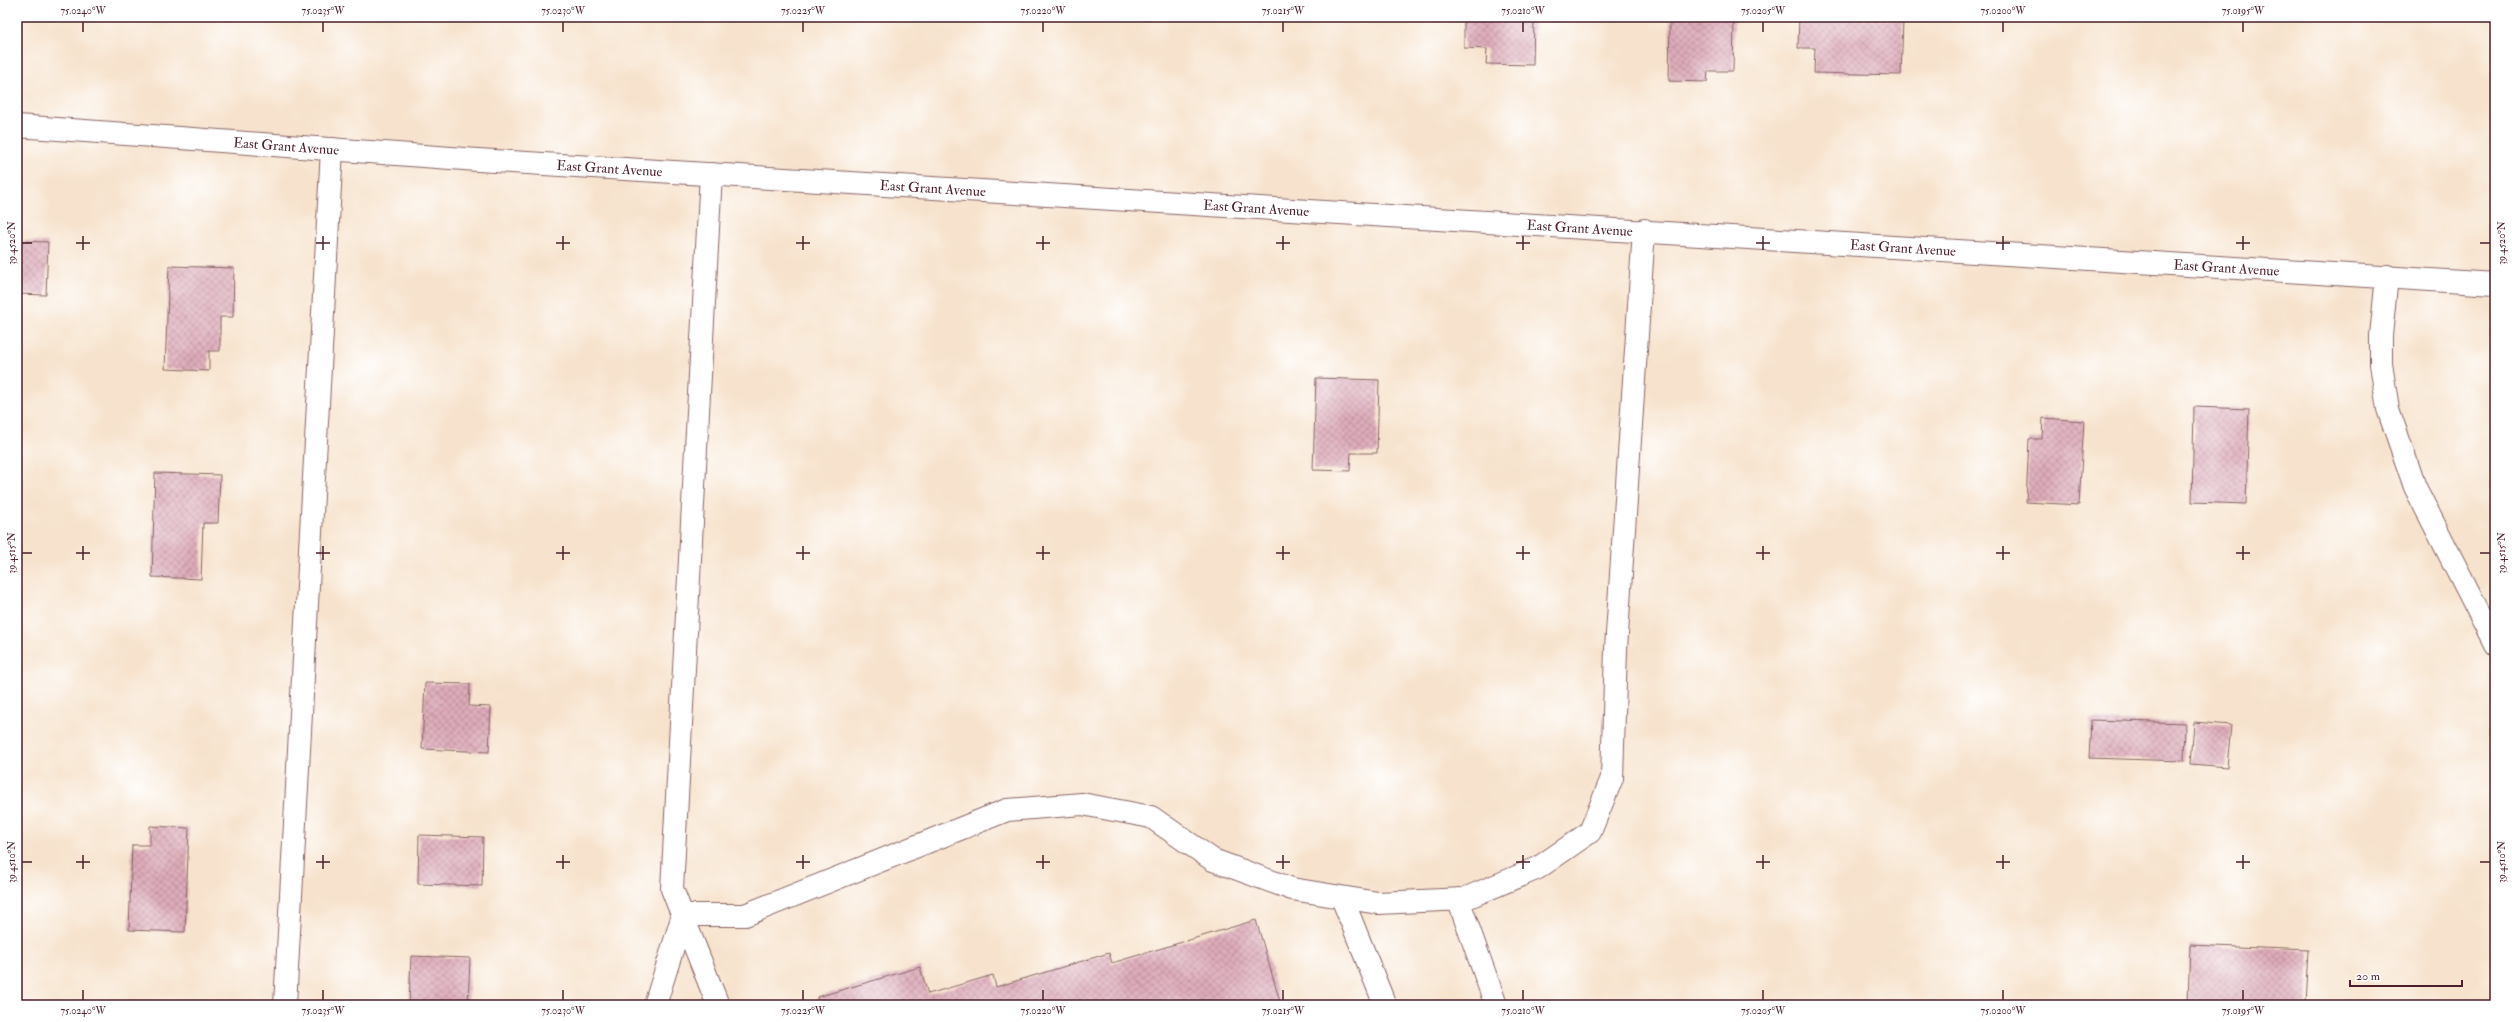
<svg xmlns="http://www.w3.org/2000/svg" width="2512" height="1022" font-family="'IM FELL Double Pica',serif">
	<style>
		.building { fill: url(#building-cross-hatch) }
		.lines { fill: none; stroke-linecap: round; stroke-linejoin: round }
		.lane-casing { stroke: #876464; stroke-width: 24 }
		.street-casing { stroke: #876464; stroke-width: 24 }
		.lane { stroke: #fff; stroke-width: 22 }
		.street { stroke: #fff; stroke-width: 22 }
		.ticks { fill: none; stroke: #4a1f2b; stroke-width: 1.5 }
		.labels { text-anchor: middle; stroke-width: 3; stroke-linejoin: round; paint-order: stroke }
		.street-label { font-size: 14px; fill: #4a1f2b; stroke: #fff }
		.neatline { fill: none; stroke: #4a1f2b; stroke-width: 1.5 }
		.ticks-label { font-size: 10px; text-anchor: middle; fill: #4a1f2b }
	</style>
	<defs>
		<pattern id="building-cross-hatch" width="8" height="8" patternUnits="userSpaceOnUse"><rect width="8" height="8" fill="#deacba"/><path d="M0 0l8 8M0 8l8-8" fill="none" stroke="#b68b97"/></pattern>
	</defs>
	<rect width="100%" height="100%" fill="#fff"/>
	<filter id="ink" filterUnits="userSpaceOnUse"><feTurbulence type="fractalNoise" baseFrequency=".025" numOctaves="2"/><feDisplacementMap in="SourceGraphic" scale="8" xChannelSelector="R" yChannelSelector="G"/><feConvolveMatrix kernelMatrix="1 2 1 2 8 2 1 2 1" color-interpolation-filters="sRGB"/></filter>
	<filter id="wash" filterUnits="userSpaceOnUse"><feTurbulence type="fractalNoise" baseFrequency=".012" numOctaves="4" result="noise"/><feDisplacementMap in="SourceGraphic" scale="16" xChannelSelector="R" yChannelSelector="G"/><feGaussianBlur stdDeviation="0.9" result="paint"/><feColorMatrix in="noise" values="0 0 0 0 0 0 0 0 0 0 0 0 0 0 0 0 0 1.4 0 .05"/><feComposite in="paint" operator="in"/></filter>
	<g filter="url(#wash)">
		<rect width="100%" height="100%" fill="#f7e3cd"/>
		<g id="blocks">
			<path class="building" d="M 1464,17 L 1534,17 L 1533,65 L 1486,64 L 1487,49 L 1464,48 Z
				M 1670,17 L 1734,17 L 1733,71 L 1708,71 L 1707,82 L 1669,81 Z
				M 1799,17 L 1903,20 L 1901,75 L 1814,73 L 1815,48 L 1798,48 Z
				M 17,241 L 48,242 L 46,295 L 17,294 Z
				M 169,266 L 234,268 L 233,317 L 220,317 L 220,351 L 209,351 L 209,371 L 165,369 Z
				M 1316,378 L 1379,380 L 1377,453 L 1351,453 L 1350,471 L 1313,470 Z
				M 2194,407 L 2249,409 L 2246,504 L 2192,502 Z
				M 2043,418 L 2084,421 L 2079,505 L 2026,502 L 2029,439 L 2042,439 Z
				M 155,473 L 220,475 L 218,523 L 203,523 L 201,579 L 152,577 Z
				M 425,683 L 470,684 L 469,706 L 491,707 L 489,752 L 422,749 Z
				M 2091,720 L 2185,723 L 2184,761 L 2089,758 Z
				M 2194,722 L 2231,725 L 2227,767 L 2191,764 Z
				M 150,826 L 189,828 L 185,932 L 129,930 L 132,845 L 150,845 Z
				M 419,835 L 483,837 L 482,886 L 418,884 Z
				M 1256,920 L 1281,1005 L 819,1005 L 817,997 L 920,967 L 928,994 L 993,975 L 996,987 L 1109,953 L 1112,963 Z
				M 2190,945 L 2309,950 L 2306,1005 L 2188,1002 Z
				M 411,956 L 470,958 L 468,1005 L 409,1005 Z
				M 121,1002 L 187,1003 L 187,1005 L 121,1005 Z"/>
		</g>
	</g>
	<g filter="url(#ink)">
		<use href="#blocks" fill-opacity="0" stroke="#876464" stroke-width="1"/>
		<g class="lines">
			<g class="lane-casing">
				<path id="lane" d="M 711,174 L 672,889 L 718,1005
					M 2387,276 L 2381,336 L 2381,364 L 2388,409 L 2415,487 L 2495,644
					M 1342,898 L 1385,1005
					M 1458,899 L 1496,1005
					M 683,915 L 745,915 L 1007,810 L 1082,804 L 1151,817 L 1213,860 L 1292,889 L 1378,903 L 1464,899 L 1538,868 L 1590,832 L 1612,778 L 1616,649 L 1644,230
					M 655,1005 L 683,915"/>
			</g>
			<g class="street-casing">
				<g id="street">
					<path id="s1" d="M 17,126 L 478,160 L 2495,284"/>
					<path d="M 285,1005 L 332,149"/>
				</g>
			</g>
			<use href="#lane" class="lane"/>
			<use href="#street" class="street"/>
		</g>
	</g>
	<path class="ticks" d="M 83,22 L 83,32M 323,22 L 323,32M 563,22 L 563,32M 803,22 L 803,32M 1043,22 L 1043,32M 1283,22 L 1283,32M 1523,22 L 1523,32M 1763,22 L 1763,32M 2003,22 L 2003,32M 2243,22 L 2243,32M 83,236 L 83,250M 323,236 L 323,250M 563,236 L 563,250M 803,236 L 803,250M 1043,236 L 1043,250M 1283,236 L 1283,250M 1523,236 L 1523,250M 1763,236 L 1763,250M 2003,236 L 2003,250M 2243,236 L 2243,250M 22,243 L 32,243M 76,243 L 90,243M 316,243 L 330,243M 556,243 L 570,243M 796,243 L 810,243M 1036,243 L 1050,243M 1276,243 L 1290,243M 1516,243 L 1530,243M 1756,243 L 1770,243M 1996,243 L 2010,243M 2236,243 L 2250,243M 2480,243 L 2490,243M 83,546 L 83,560M 323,546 L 323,560M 563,546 L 563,560M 803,546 L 803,560M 1043,546 L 1043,560M 1283,546 L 1283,560M 1523,546 L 1523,560M 1763,546 L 1763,560M 2003,546 L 2003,560M 2243,546 L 2243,560M 22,553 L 32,553M 76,553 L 90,553M 316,553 L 330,553M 556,553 L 570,553M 796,553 L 810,553M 1036,553 L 1050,553M 1276,553 L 1290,553M 1516,553 L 1530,553M 1756,553 L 1770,553M 1996,553 L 2010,553M 2236,553 L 2250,553M 2480,553 L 2490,553M 83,855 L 83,869M 323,855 L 323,869M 563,855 L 563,869M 803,855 L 803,869M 1043,855 L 1043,869M 1283,855 L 1283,869M 1523,855 L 1523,869M 1763,855 L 1763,869M 2003,855 L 2003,869M 2243,855 L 2243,869M 22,862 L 32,862M 76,862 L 90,862M 316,862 L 330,862M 556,862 L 570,862M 796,862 L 810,862M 1036,862 L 1050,862M 1276,862 L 1290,862M 1516,862 L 1530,862M 1756,862 L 1770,862M 1996,862 L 2010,862M 2236,862 L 2250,862M 2480,862 L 2490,862M 83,990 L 83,1000M 323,990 L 323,1000M 563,990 L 563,1000M 803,990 L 803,1000M 1043,990 L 1043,1000M 1283,990 L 1283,1000M 1523,990 L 1523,1000M 1763,990 L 1763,1000M 2003,990 L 2003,1000M 2243,990 L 2243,1000"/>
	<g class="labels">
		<g class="street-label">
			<text dy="5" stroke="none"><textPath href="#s1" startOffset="270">East Grant Avenue</textPath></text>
			<text dy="5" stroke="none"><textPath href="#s1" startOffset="594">East Grant Avenue</textPath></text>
			<text dy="5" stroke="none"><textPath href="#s1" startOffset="918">East Grant Avenue</textPath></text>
			<text dy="5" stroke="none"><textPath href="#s1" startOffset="1242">East Grant Avenue</textPath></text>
			<text dy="5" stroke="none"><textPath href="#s1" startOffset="1566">East Grant Avenue</textPath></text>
			<text dy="5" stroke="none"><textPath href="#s1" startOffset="1890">East Grant Avenue</textPath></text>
			<text dy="5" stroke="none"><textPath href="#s1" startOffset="2214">East Grant Avenue</textPath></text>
		</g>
	</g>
	<rect width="2512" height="1022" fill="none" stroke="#fff" stroke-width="44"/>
	<path d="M2350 980v6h112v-6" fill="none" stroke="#4a1f2b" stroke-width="2"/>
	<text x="2356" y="980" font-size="12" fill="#4a1f2b" stroke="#ffffff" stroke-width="3" paint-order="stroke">20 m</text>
	<rect x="22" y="22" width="2468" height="978" class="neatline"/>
	<g class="ticks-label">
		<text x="83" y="14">75.0240°W</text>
		<text x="323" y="14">75.0235°W</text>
		<text x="563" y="14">75.0230°W</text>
		<text x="803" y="14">75.0225°W</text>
		<text x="1043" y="14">75.0220°W</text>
		<text x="1283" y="14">75.0215°W</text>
		<text x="1523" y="14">75.0210°W</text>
		<text x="1763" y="14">75.0205°W</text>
		<text x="2003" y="14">75.0200°W</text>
		<text x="2243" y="14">75.0195°W</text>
		<text transform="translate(11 243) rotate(-90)" y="4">39.4520°N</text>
		<text transform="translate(2501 243) rotate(-90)" y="4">39.4520°N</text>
		<text transform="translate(11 553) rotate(-90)" y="4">39.4515°N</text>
		<text transform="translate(2501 553) rotate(-90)" y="4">39.4515°N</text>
		<text transform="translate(11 862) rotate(-90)" y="4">39.4510°N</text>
		<text transform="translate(2501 862) rotate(-90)" y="4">39.4510°N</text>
		<text x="83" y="1014">75.0240°W</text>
		<text x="323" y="1014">75.0235°W</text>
		<text x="563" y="1014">75.0230°W</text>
		<text x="803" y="1014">75.0225°W</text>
		<text x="1043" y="1014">75.0220°W</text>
		<text x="1283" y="1014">75.0215°W</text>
		<text x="1523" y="1014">75.0210°W</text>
		<text x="1763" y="1014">75.0205°W</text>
		<text x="2003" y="1014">75.0200°W</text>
		<text x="2243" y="1014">75.0195°W</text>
	</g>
</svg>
